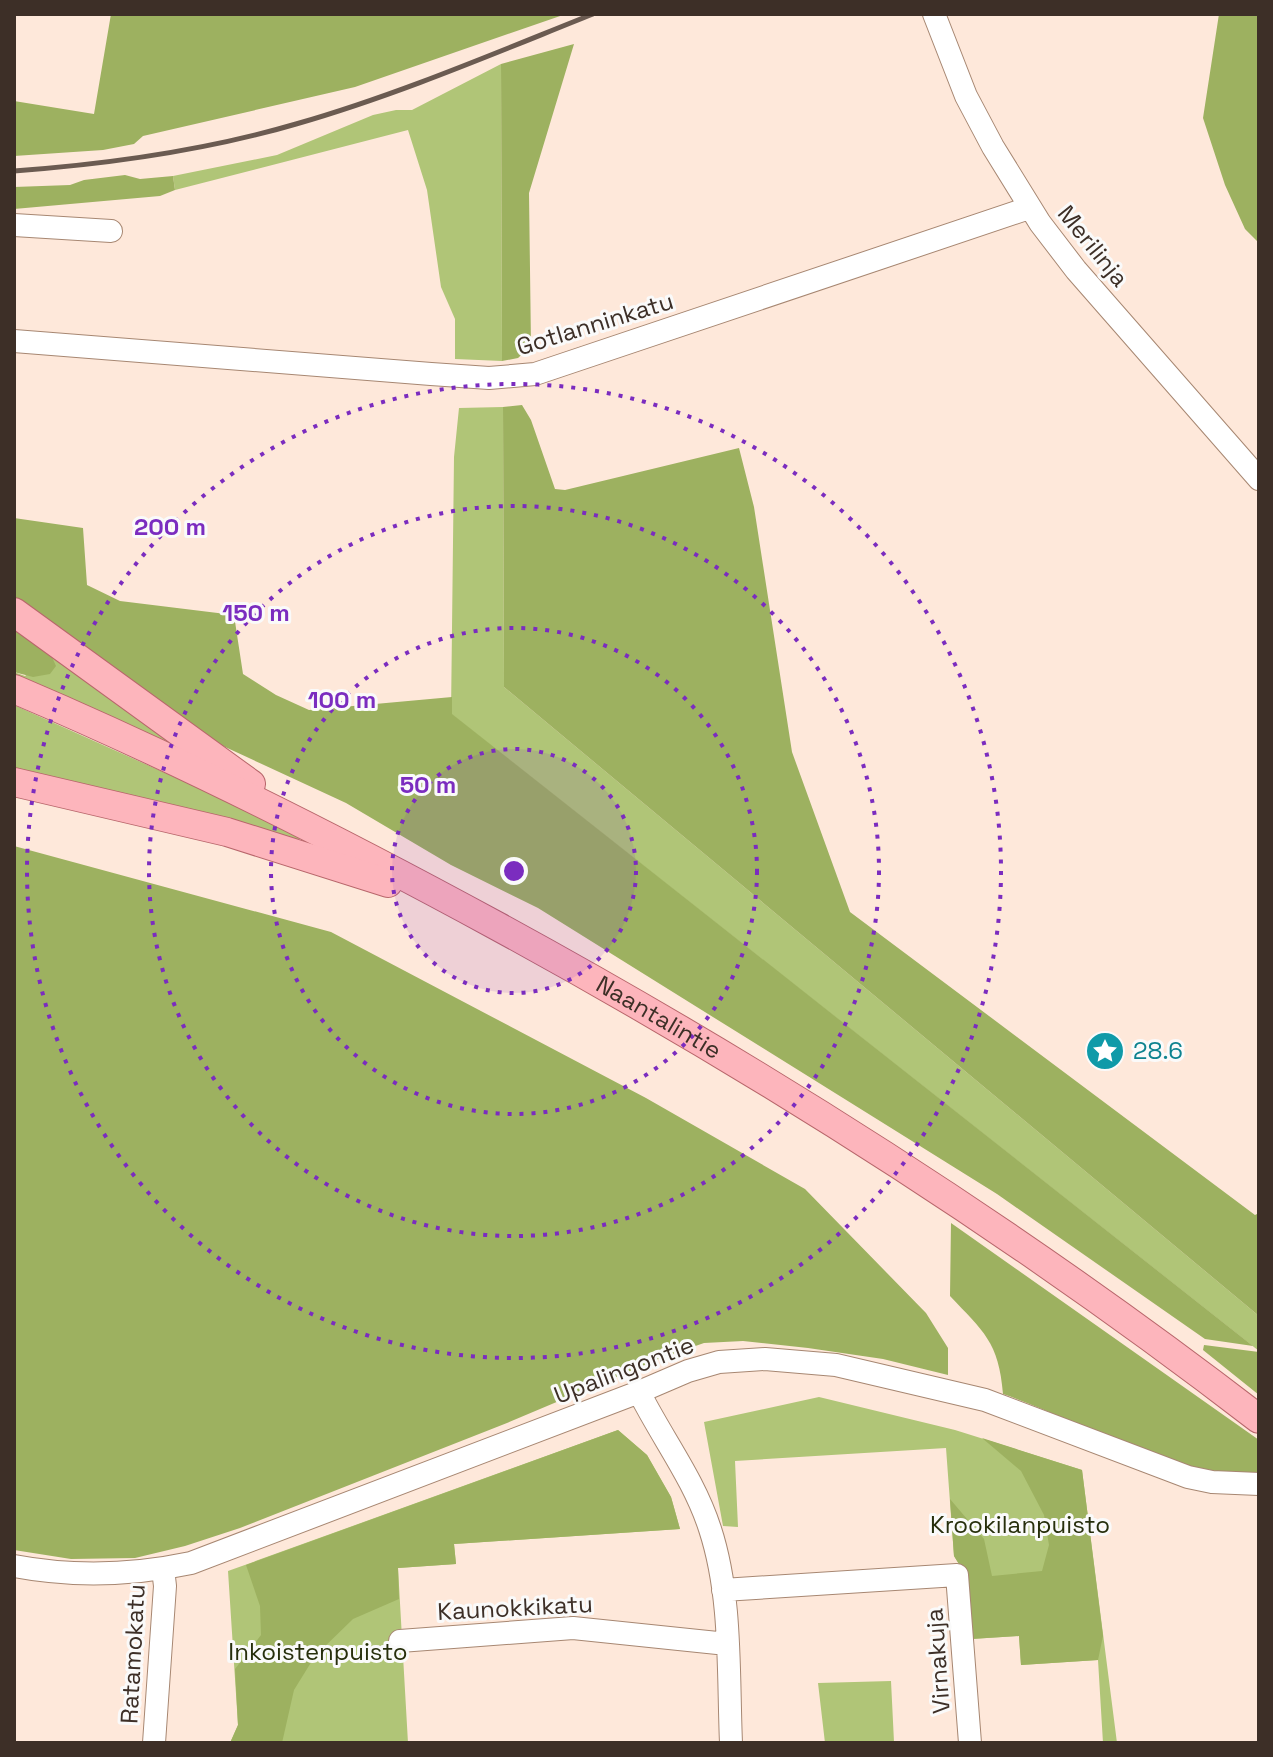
<svg xmlns="http://www.w3.org/2000/svg" width="1273" height="1757" font-family="'Space Grotesk',sans-serif">
	<style>
		.green { fill: #b0c577 }
		.forest { fill: #9db160 }
		.lines { fill: none; stroke-linecap: round; stroke-linejoin: round }
		.minor-casing { stroke: #a78772; stroke-width: 24 }
		.major-casing { stroke: #b8666b; stroke-width: 30 }
		.minor { stroke: #fff; stroke-width: 22 }
		.major { stroke: #fdb5bc; stroke-width: 28 }
		.rail { stroke: #6b5b51; stroke-width: 5 }
		.ring { fill: none; stroke: #7b2cbf; stroke-width: 4; stroke-dasharray: 4 8 }
		.labels { text-anchor: middle; stroke-width: 6; stroke-linejoin: round; paint-order: stroke }
		.street-label { font-size: 24px; fill: #3d2f27; stroke: #fafafa }
		.culture-label { font-size: 24px; fill: #0d838f; stroke: #fafafa; text-anchor: start }
		.park-label { font-size: 24px; fill: #272f0c; stroke: #fafafa }
		.centre { fill: #7b2cbf; stroke: #fafafa; stroke-width: 4 }
		.ring-label { font-size: 24px; text-anchor: middle; font-weight: bold; fill: #7b2cbf; stroke: #fafafa; stroke-width: 6; stroke-linejoin: round; paint-order: stroke }
	</style>
	<rect width="100%" height="100%" fill="#fee8da"/>
	<path class="green" d="M 501,64 L 502,361 L 455,359 L 455,319 L 441,287 L 427,190 L 408,130 L 175,190 L 173,176 L 277,155 L 373,115 L 396,110 L 412,110 Z
		M 503,407 L 504,687 L 1259,1316 L 1259,1351 L 451,714 L 454,457 L 459,408 Z
		M 51,655 L 184,752 L 14,674 L 14,672 L 25,676 Z
		M 14,705 L 301,834 L 295,847 L 14,773 Z
		M 819,1397 L 955,1430 L 1082,1470 L 1117,1743 L 1103,1743 L 1098,1660 L 1021,1665 L 1019,1636 L 971,1639 L 962,1569 L 954,1556 L 946,1448 L 735,1461 L 738,1527 L 723,1526 L 704,1422 Z
		M 618,1430 L 647,1455 L 671,1497 L 680,1529 L 454,1544 L 456,1564 L 398,1568 L 408,1743 L 230,1743 L 238,1725 L 228,1571 Z
		M 891,1681 L 894,1742 L 825,1743 L 818,1683 Z"/>
	<path class="forest" d="M 111,14 L 566,14 L 355,87 L 143,136 L 134,144 L 103,150 L 14,156 L 14,101 L 94,114 Z
		M 1219,14 L 1259,14 L 1259,243 L 1245,229 L 1225,185 L 1203,118 Z
		M 574,44 L 529,193 L 531,346 L 518,358 L 502,361 L 501,64 Z
		M 125,175 L 140,179 L 173,176 L 175,190 L 160,196 L 14,209 L 14,187 L 70,185 L 84,180 Z
		M 522,405 L 531,420 L 555,489 L 565,490 L 739,448 L 754,507 L 792,752 L 850,912 L 1255,1215 L 1259,1213 L 1259,1316 L 504,687 L 503,407 Z
		M 14,518 L 83,528 L 87,585 L 120,601 L 234,615 L 243,674 L 276,695 L 309,710 L 452,697 L 452,714 L 1253,1346 L 1205,1339 L 997,1194 L 538,908 L 451,865 L 346,803 L 197,734 L 14,598 Z
		M 14,621 L 51,655 L 56,666 L 50,674 L 33,677 L 14,672 Z
		M 14,846 L 331,932 L 646,1098 L 805,1189 L 926,1313 L 948,1348 L 948,1375 L 883,1359 L 808,1348 L 743,1341 L 704,1343 L 661,1358 L 507,1423 L 240,1528 L 185,1546 L 135,1558 L 71,1559 L 14,1550 Z
		M 951,1223 L 1259,1440 L 1259,1472 C 1176,1480 1082,1421 1003,1394 C 999,1342 983,1331 950,1296 Z
		M 1204,1345 L 1259,1352 L 1259,1395 L 1203,1350 Z
		M 618,1430 L 647,1455 L 671,1497 L 680,1529 L 454,1544 L 456,1564 L 398,1568 L 399,1599 L 353,1619 L 315,1656 L 294,1690 L 282,1743 L 230,1743 L 238,1725 L 235,1669 L 261,1635 L 260,1606 L 246,1565 Z
		M 982,1438 L 1082,1470 L 1103,1636 L 1098,1660 L 1021,1665 L 1019,1636 L 971,1639 L 962,1569 L 954,1556 L 950,1499 L 984,1539 L 992,1576 L 1042,1571 L 1049,1545 L 1044,1515 L 1021,1471 Z"/>
	<g class="lines">
		<g class="minor-casing">
			<path id="minor" d="M 934,14 L 966,96 L 993,147 L 1040,223 L 1076,270 L 1259,479
				M 14,225 L 111,231
				M 14,341 L 431,374 L 489,378 L 535,374 L 1029,208
				M 639,1392 C 662,1438 694,1479 710,1529 C 732,1596 728,1673 731,1743
				M 14,1566 C 72,1577 134,1575 191,1563 L 639,1392 L 688,1371 L 719,1362 L 765,1359 L 836,1365 L 985,1400 L 1188,1477 L 1212,1482 L 1259,1484
				M 723,1590 L 957,1575 L 970,1743
				M 400,1641 L 573,1628 L 727,1644
				M 154,1743 L 165,1586 L 163,1569"/>
		</g>
		<g class="major-casing">
			<g id="major">
				<path d="M 14,612 L 251,784"/>
				<path id="s1" d="M 14,689 C 179,759 339,840 497,926 C 763,1071 1019,1234 1259,1419"/>
				<path d="M 14,782 L 227,832 L 388,883"/>
			</g>
		</g>
		<use href="#minor" class="minor"/>
		<use href="#major" class="major"/>
		<path class="rail" d="M 14,171 C 110,164 204,151 296,124 C 397,95 495,53 593,14"/>
	</g>
	<circle cx="514" cy="871" r="122" fill="#7b2cbf" fill-opacity=".12"/>
	<g class="ring">
		<circle cx="514" cy="871" r="122"/>
		<circle cx="514" cy="871" r="243"/>
		<circle cx="514" cy="871" r="365"/>
		<circle cx="514" cy="871" r="487"/>
	</g>
	<defs>
		<g id="sight-disc" transform="scale(2)"><circle r="9.5" fill="#0f9aa8" stroke="#fafafa"/><path d="M0-6L1.8-2.2L6-1.7L2.9 1.2L3.7 5.4L0 3.3L-3.7 5.4L-2.9 1.2L-6-1.7L-1.8-2.2Z" fill="#fff"/></g>
	</defs>
	<g fill-rule="evenodd">
		<use href="#sight-disc" x="1105" y="1051"/>
	</g>
	<g class="labels">
		<g class="street-label">
			<text transform="translate(1093 246) rotate(51)" y="8">Merilinja</text>
			<text transform="translate(595 324) rotate(-17)" y="8">Gotlanninkatu</text>
			<text dy="8" stroke="none"><textPath href="#s1" startOffset="724">Naantalintie</textPath></text>
			<text transform="translate(624 1370) rotate(-21)" y="8">Upalingontie</text>
			<text transform="translate(515 1608) rotate(-3)" y="8">Kaunokkikatu</text>
			<text transform="translate(133 1654) rotate(-87)" y="8">Ratamokatu</text>
			<text transform="translate(938 1661) rotate(-94)" y="8">Virnakuja</text>
		</g>
		<g class="culture-label">
			<text x="1133" y="1059">28.6</text>
		</g>
		<g class="park-label">
			<text x="1020" y="1533">Krookilanpuisto</text>
			<text x="318" y="1660">Inkoistenpuisto</text>
		</g>
	</g>
	<circle cx="514" cy="871" r="12" class="centre"/>
	<g class="ring-label">
		<text x="170" y="535">200 m</text>
		<text x="256" y="621">150 m</text>
		<text x="342" y="708">100 m</text>
		<text x="428" y="793">50 m</text>
	</g>
	<rect width="1273" height="1757" fill="none" stroke="#3d2f27" stroke-width="32"/>
</svg>
